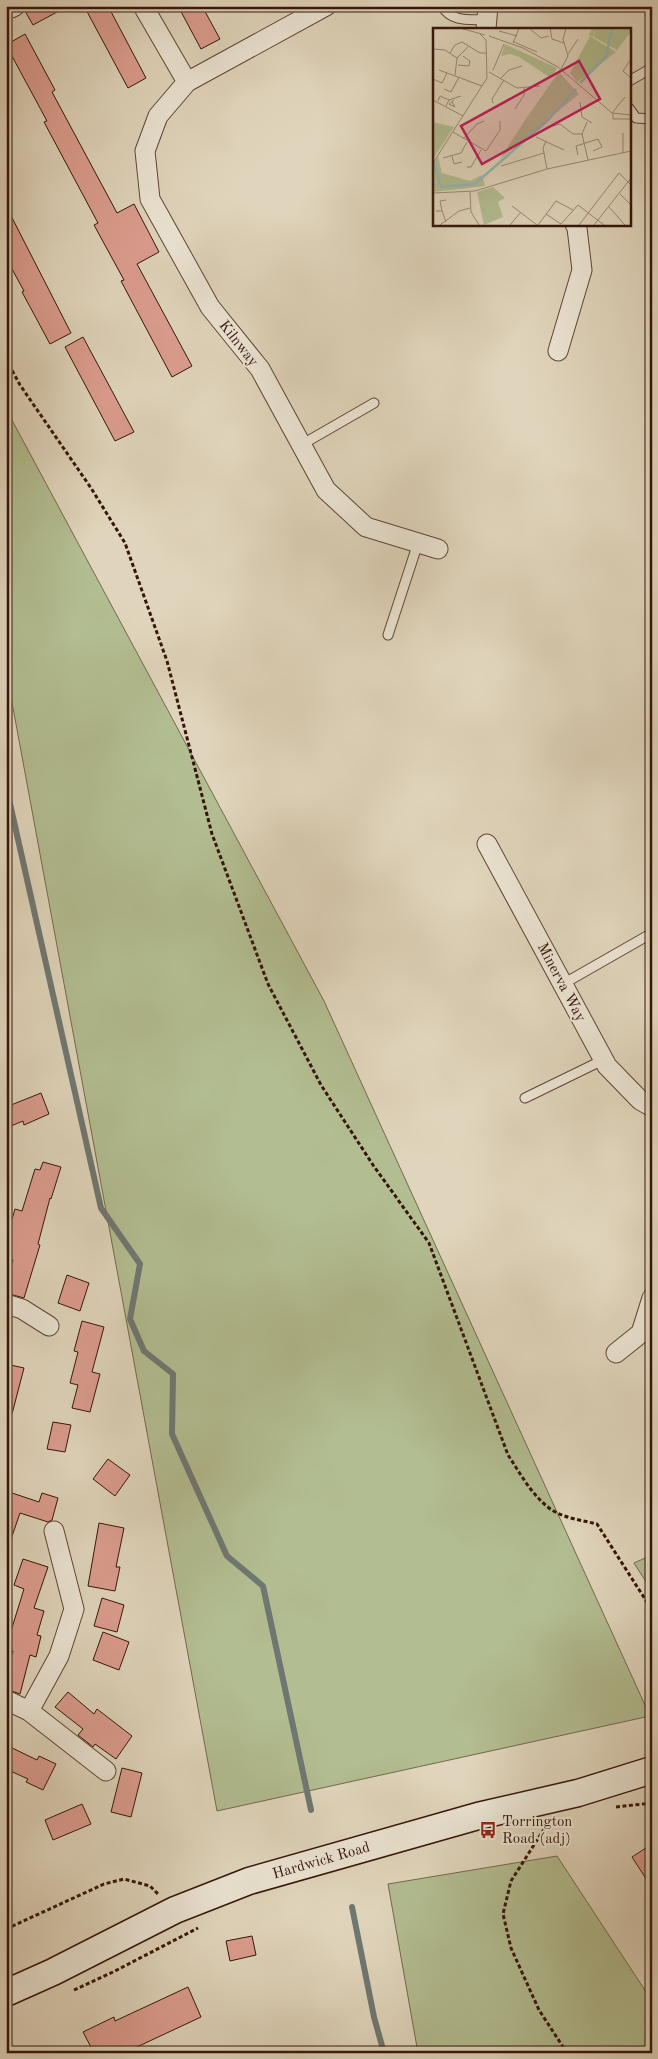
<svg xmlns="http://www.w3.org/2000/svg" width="658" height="2059" font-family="'Old Standard TT',serif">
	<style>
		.green { fill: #b2bd91; stroke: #74694e }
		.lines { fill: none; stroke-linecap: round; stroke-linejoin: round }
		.stream { stroke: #6f7772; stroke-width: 6 }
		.building { fill: #dc9d8f; stroke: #35150a }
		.lane-casing { stroke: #604536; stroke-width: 11 }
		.street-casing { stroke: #604536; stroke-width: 21 }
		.secondary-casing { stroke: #35150a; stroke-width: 29 }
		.path { stroke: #35150a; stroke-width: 3; stroke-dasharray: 4 2.5; stroke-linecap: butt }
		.lane { stroke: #ebe4d3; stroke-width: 9 }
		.street { stroke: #ebe4d3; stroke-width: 19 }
		.secondary { stroke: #ebe4d3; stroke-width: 26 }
		.labels { text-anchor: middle; stroke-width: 4; stroke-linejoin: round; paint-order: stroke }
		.street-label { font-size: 15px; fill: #35150a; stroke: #ebe4d3 }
		.poi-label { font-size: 15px; fill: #35150a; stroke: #ebe4d3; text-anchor: start }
		.inset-river { fill: none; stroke: #95b8b7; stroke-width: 2.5 }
		.inset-road { fill: none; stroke: #9c8875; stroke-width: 1 }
		.view { fill: #c2185b; fill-opacity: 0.15; stroke: #c2185b; stroke-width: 2.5 }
		.inset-edge { fill: none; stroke: #35150a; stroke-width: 2.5 }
	</style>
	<rect width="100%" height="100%" fill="#e0d5bc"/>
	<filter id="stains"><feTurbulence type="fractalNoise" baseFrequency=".004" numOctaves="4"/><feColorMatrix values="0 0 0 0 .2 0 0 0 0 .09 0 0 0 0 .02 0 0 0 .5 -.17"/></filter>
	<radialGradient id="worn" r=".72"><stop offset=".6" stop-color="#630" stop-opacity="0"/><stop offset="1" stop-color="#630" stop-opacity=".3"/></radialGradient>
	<path class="green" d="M 6,409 L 324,1001 L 650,1716 L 217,1811 L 6,670 Z
		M 652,1555 L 652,1591 L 634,1563 Z
		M 557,1856 L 652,2001 L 652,2053 L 418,2053 L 388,1884 Z"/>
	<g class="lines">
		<path class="stream" d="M 6,786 L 101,1208 L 140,1264 L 130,1319 L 144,1351 L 173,1374 L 172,1434 L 227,1556 L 263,1586 L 311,1810
			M 352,1907 L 374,2017 L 384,2053"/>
	</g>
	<path class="building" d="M 26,6 L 68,6 L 33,25 L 25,11 Z
		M 84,6 L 108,6 L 146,78 L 128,88 Z
		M 178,6 L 202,6 L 220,39 L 201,49 Z
		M 25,34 L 55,90 L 52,92 L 117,213 L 134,204 L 159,252 L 137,264 L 192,366 L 172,377 L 121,281 L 124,280 L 94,225 L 98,223 L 44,122 L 47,121 L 6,45 Z
		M 6,206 L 71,333 L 50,344 L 22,292 L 24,291 L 6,258 Z
		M 83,337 L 134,432 L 115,441 L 65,347 Z
		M 41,1093 L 49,1114 L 24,1125 L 23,1121 L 6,1128 L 6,1107 Z
		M 43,1162 L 61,1167 L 51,1199 L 50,1198 L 38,1244 L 40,1245 L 24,1298 L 6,1293 L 6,1285 L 13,1260 L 6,1258 L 6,1250 L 12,1230 L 9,1229 L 15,1209 L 22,1211 L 35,1169 L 40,1170 Z
		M 67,1275 L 89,1283 L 80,1311 L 58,1303 Z
		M 82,1321 L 104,1327 L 92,1372 L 100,1374 L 90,1412 L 72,1408 L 78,1385 L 70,1383 L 78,1352 L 74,1351 Z
		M 6,1364 L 24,1368 L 12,1414 L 6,1414 Z
		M 53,1422 L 71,1425 L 65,1452 L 47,1449 Z
		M 108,1459 L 130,1475 L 115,1496 L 93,1479 Z
		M 6,1491 L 39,1502 L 42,1493 L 58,1498 L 52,1520 L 48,1522 L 20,1513 L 9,1545 L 6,1545 Z
		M 99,1523 L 124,1528 L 116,1567 L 120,1567 L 115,1591 L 88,1586 Z
		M 23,1559 L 48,1567 L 34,1608 L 44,1611 L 37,1635 L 41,1636 L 36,1657 L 30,1655 L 20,1694 L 6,1689 L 6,1674 L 13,1651 L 6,1649 L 6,1647 L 24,1589 L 14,1585 Z
		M 102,1598 L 124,1605 L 117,1632 L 94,1626 Z
		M 103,1632 L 129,1642 L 119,1670 L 93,1660 Z
		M 68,1692 L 94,1714 L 97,1709 L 132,1736 L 116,1759 L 95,1744 L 93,1747 L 78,1735 L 83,1729 L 55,1707 Z
		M 6,1745 L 37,1760 L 39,1756 L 56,1764 L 43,1790 L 26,1782 L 28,1779 L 6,1769 Z
		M 122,1768 L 142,1773 L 131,1817 L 111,1812 Z
		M 82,1804 L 91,1824 L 53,1840 L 45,1820 Z
		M 652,1844 L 652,1888 L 632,1857 Z
		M 252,1936 L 256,1955 L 230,1961 L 226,1941 Z
		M 188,1987 L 201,2017 L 124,2053 L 94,2053 L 83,2032 L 114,2017 L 115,2021 Z"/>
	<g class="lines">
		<g class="lane-casing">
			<path id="lane" d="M 442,6 C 452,23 470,19 486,20
				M 629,81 L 652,68
				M 629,108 L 636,118 L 652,119
				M 301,445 L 374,403
				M 388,635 L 418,543
				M 563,984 L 647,936
				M 525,1098 L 603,1060"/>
		</g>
		<g class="street-casing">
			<path id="street" d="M 143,6 L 187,82
				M 326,6 L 187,82 L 158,116 L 145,151 L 150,199 L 210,307 L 260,369 L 326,490 L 366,527 L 438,549
				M 11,8 L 15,6
				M 486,29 L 488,6
				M 558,351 L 582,270 L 577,228 L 575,224
				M 487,844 L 607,1066 L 640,1100 L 652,1107
				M 6,1304 L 22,1309 L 49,1326
				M 616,1353 L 641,1333 L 652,1298
				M 6,1700 L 29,1711 L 106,1771
				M 29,1711 L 59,1656 L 74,1609 L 54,1531"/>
		</g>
		<g class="secondary-casing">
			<path id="secondary" d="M 6,1993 L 53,1972 L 175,1910 L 249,1881 L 478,1816 L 578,1793 L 652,1770"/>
		</g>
		<path class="path" d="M 6,359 L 20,385 L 91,488 L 125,543 L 167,661 L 212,834 L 268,984 L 321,1085 L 373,1165 L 429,1243 L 508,1455 C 520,1473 531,1494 549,1508 C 562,1518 581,1520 597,1524 L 652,1610
			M 616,1807 L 652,1803
			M 548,1823 L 511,1881 L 503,1914 L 511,1948 L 539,2010 L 567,2053
			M 6,1929 L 104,1884 L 124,1879 L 150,1886 L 158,1894
			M 74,1990 L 113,1972 L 198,1928"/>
		<use href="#lane" class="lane"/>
		<use href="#street" class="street"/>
		<use href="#secondary" class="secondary"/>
	</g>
	<defs>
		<g id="bus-bare" transform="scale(1.35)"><path d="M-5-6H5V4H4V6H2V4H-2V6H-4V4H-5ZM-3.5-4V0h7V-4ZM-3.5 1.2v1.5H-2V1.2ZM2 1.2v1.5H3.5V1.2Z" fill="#8f2418" stroke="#ebe4d3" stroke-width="2.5" paint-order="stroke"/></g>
	</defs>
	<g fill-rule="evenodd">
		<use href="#bus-bare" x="488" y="1830"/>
	</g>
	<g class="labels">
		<g class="street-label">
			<text transform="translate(239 343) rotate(52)" y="5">Kilnway</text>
			<text transform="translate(562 982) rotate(62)" y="5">Minerva Way</text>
			<text transform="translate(321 1860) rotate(-16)" y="5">Hardwick Road</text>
		</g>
		<g class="poi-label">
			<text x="502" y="1826">Torrington<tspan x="502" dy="17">Road (adj)</tspan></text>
		</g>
	</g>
	<g transform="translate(433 28)">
		<rect width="198" height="198" fill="#e0d5bc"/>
		<path d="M 159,0 L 197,0 L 197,5 L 184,22 L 161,9 L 162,1 L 160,9 L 156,7 ZM 157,8 L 183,24 L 144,54 L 137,45 ZM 72,16 L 124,40 L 118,50 L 86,29 L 77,26 L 68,28 ZM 126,44 L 146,66 L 67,131 L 96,86 ZM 0,94 L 21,99 L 0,131 ZM 5,128 L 9,145 L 37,153 L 49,147 L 52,158 L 0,164 L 0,137 ZM 60,159 L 72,170 L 65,174 L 70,189 L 51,197 L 44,164 Z" fill="#b2bd91"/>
		<path class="inset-river" d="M 147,55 L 173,29 L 179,0M 0,132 L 8,159 L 42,156 L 115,92 L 143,61"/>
		<path class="inset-road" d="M 27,0 L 52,7M 96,0 L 108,10 L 116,8M 117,0 L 119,11 L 131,15M 66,3 L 84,8M 56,8 L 90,20 L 125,39 L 179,85 L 198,87M 81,14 L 104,24M 80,15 L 86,0M 0,21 L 12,22 L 24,30 L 22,47M 17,25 L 22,17 L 29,14 L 47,25 L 53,25M 135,26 L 145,11M 24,30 L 35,19M 198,31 L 190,43 L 198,50M 25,37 L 36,38 L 37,33 L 30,28M 128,41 L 135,28 L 130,11 L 133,0M 6,42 L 49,58M 60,42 L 71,16M 56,44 L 84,60 L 107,58M 68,50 L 76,42 L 89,38M 0,51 L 9,55 L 14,45M 11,61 L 18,64 L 26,49M 0,72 L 30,88M 5,73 L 7,68 L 16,72M 19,74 L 22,79 L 16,76 L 21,72M 147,74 L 149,89 L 159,95M 60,75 L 59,71 L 71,52M 13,78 L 16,72 L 28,68M 82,81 L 91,67 L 91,60M 179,85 L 192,69M 180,86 L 180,91 L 198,91M 154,94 L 149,106 L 155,132M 116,99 L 127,96 L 140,106 L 149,106M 20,104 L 53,123 L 67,102 L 67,93M 103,109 L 131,122M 30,111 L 44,96 L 51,93M 113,113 L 110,120 L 114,141M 190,125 L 190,105M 145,127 L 143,118 L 165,111 L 169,119 L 160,123M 19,128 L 21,136 L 29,134M 10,130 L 28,125 L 34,114M 0,135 L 54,50 L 53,12 L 47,6M 68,138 L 111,125M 34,139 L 38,139 L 48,122M 37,164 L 38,184 L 46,197M 0,165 L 42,163 L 114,141 L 198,123M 187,166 L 198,177M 79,178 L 104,197M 176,179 L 192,197M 3,183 L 9,183 L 13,194M 9,183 L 7,173 L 13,172M 113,186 L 128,196 L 145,177 L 171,197M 7,197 L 26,183 L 37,180M 77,197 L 88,184M 105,197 L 123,173 L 140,182M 146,197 L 186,145 L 198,157M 161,197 L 198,150"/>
		<path class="view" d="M 146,33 L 167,71 L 49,136 L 28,98 Z"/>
		<rect width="198" height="198" class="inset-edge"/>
	</g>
	<rect width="658" height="2059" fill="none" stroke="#e0d5bc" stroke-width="25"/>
	<rect x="8" y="8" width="643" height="2044" fill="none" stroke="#35150a" stroke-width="2.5"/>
	<rect x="12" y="12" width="633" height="2034" fill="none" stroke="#35150a"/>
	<rect width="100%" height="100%" filter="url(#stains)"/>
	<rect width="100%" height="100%" fill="url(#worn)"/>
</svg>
